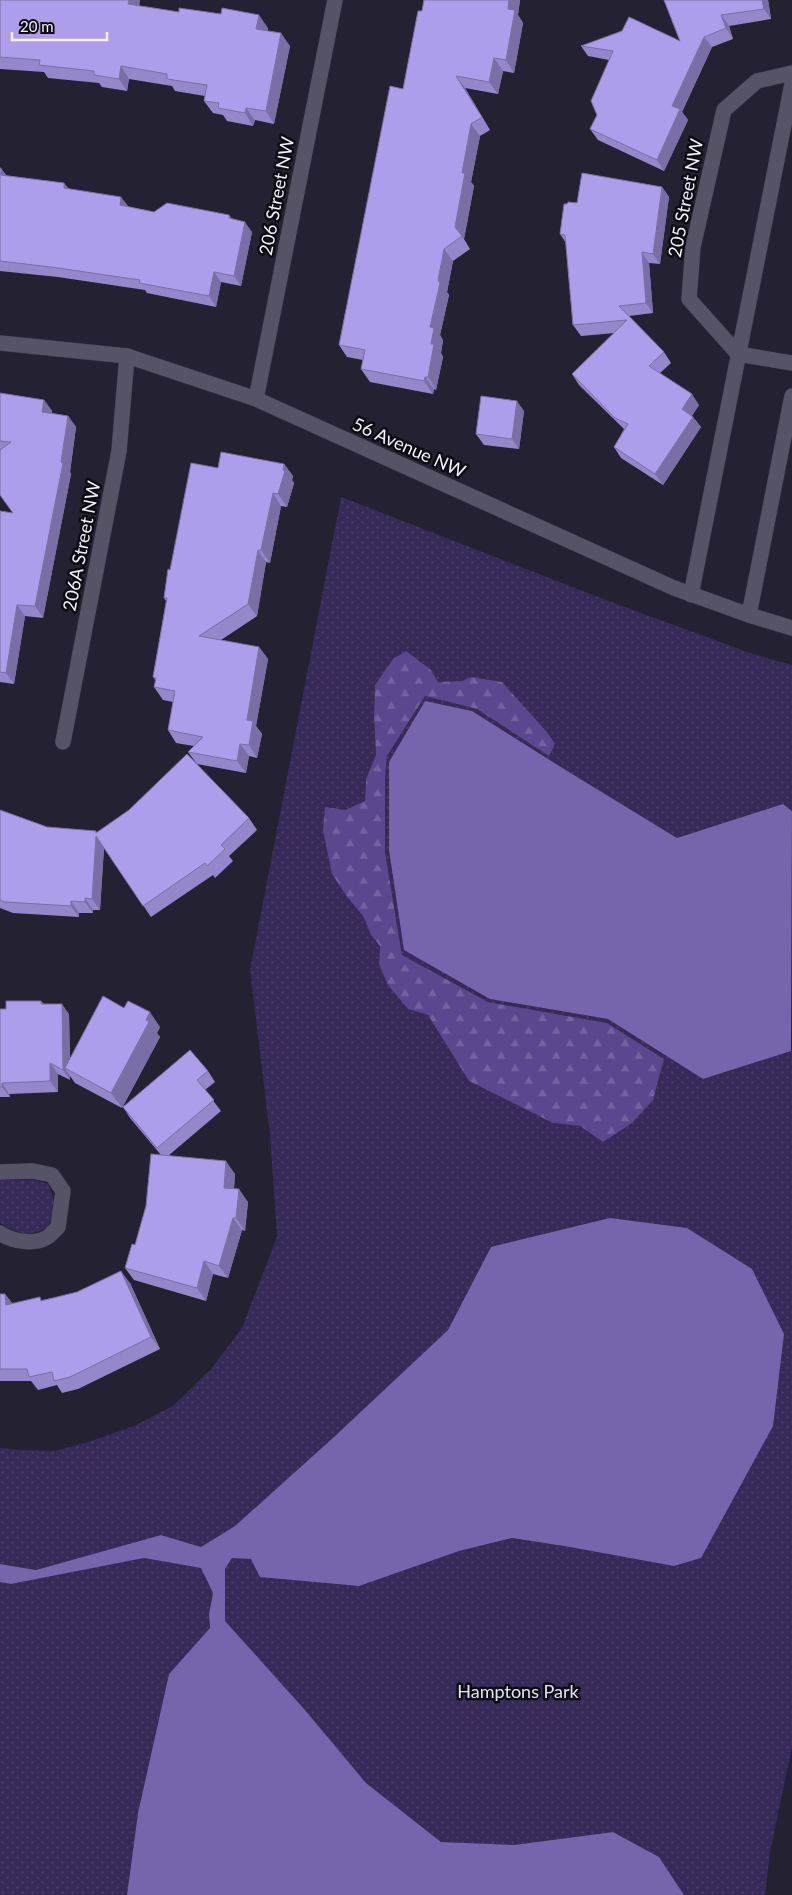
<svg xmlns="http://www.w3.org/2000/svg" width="792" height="1895" font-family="Lato,sans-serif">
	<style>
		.grass { fill: url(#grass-dots); fill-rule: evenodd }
		.forest { fill: url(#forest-firs) }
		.water { fill: #7664ad }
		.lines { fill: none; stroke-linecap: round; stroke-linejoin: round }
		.street-casing { stroke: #403d4b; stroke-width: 16 }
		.secondary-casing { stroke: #403d4b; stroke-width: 16 }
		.street { stroke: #575367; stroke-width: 15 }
		.secondary { stroke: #575367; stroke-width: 15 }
		.wall { fill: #9687ca }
		.shaded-wall { fill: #7a6ea4 }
		.building { fill: #ae9deb; stroke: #7a6ea4 }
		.labels { text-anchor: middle; stroke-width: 5; stroke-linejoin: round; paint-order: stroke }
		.street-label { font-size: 18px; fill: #f3f1fd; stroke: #0d0c13 }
		.park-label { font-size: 18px; fill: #e4e1f5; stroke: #0d0c13 }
	</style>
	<defs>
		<pattern id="grass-dots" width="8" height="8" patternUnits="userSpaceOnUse" patternTransform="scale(1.25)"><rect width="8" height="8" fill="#372a59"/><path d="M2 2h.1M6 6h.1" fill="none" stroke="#4b3f6a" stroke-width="1.8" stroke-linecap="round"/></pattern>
		<pattern id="forest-firs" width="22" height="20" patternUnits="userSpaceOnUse" patternTransform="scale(1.25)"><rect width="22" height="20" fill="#5a478e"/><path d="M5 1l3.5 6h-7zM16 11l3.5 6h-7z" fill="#72629f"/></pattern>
	</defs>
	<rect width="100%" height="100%" fill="#242132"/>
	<path class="grass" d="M 341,497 L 606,600 L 750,653 L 792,665 L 792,811 L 783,804 L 677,838 L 564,769 L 472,711 L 389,762 L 490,999 L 608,1019 L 703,1079 L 792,1050 L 792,1747 L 770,1852 L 765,1895 L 684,1895 L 659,1857 L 613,1832 L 514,1845 L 441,1842 L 366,1783 L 305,1710 L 225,1622 L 225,1569 L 232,1558 L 459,1551 L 512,1538 L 570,1547 L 773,1426 L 774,1412 L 491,1247 L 448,1330 L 335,1436 L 235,1526 L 201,1547 L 161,1535 L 36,1570 L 0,1564 L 0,1448 L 20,1450 L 55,1451 L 88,1442 L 134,1426 L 173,1406 L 212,1368 L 242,1328 L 277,1237 L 270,1135 L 250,970 ZM 431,670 L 438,682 L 462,681 L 471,677 L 539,724 L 547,732 L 549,755 L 477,709 L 425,696 L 387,756 L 385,776 L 385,852 L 402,955 L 488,1002 L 607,1023 L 664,1059 L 653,1100 L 603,1142 L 580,1126 L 553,1123 L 469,1081 L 428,1015 L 408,1009 L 379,964 L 380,946 L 371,935 L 363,916 L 348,898 L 325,808 L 345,810 L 365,801 L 366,779 L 376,755 L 374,717 L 375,685 Z
		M 0,1180 L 35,1180 L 48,1184 C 56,1201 55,1210 48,1227 C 28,1238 18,1233 0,1223 Z
		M 144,1558 L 202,1568 L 213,1593 L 209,1614 L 210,1628 L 169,1674 L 138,1813 L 127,1895 L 0,1895 L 0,1582 L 11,1584 Z"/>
	<path class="forest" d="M 406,651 L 431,670 L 438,682 L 462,681 L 471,677 L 502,682 L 547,732 L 555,744 L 549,756 L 477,709 L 425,696 L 387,756 L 385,776 L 385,852 L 402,955 L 488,1002 L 607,1023 L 664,1059 L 653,1100 L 632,1123 L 603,1142 L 580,1126 L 553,1123 L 469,1081 L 428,1015 L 408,1009 L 388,985 L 379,964 L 380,946 L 371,935 L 363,916 L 348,898 L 332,874 L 323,830 L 325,807 L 345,810 L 365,801 L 366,779 L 376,755 L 374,717 L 375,685 L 393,659 Z"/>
	<path class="water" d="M 425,701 L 472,711 L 564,769 L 677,838 L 783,804 L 792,811 L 791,1051 L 703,1079 L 608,1019 L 490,999 L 404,950 L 389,850 L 389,762 Z
		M 610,1218 L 687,1228 L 752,1269 L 784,1334 L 773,1426 L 701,1558 L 674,1566 L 570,1547 L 512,1538 L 459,1551 L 359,1586 L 260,1577 L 251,1559 L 232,1558 L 225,1569 L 225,1621 L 305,1710 L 366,1783 L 441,1842 L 514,1845 L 613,1832 L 659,1857 L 684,1895 L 127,1895 L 138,1813 L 169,1674 L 210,1628 L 209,1614 L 213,1593 L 201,1568 L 144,1558 L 11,1584 L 0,1582 L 0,1564 L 36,1570 L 161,1535 L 201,1547 L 235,1526 L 335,1436 L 448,1330 L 491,1247 Z"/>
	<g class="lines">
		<g class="street-casing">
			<path id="street" d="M 792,73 L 757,81 L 724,110 L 693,247 L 689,299 L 738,354 L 792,363
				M 256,399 L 335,0
				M 749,615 L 792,628
				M 63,742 L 119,451 L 127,356
				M 0,1172 L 33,1171 L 52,1175 L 63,1191 L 58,1227 C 54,1231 50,1236 46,1238 C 33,1245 11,1241 0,1233"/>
		</g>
		<g class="secondary-casing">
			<path id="secondary" d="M 0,343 L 127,356 L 256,399 L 674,588 L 749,615 L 792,396
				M 691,595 L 792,84"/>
		</g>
		<use href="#street" class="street"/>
		<use href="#secondary" class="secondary"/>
	</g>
	<path class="wall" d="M 0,0 L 140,0 L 139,6 L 268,28 L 267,31 L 290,46 L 274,124 L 255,120 L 253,126 L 227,121 L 223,115 L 213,113 L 204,101 L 205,96 L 175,91 L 172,86 L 129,79 L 127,91 L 102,87 L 99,83 L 48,78 L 44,72 L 0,69 Z
		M 424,0 L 520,0 L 518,15 L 523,23 L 514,73 L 503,71 L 498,94 L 465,88 L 490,130 L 480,136 L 471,182 L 474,186 L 464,239 L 470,249 L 453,261 L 447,292 L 449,295 L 440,335 L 443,340 L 441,353 L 443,357 L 436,390 L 434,389 L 433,394 L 370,382 L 361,369 L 363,360 L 347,357 L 339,345 L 403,89 L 422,11 Z
		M 664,0 L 768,0 L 771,19 L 729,26 L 733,39 L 712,47 L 682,112 L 688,120 L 664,171 L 598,140 L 590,129 L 597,115 L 609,60 L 588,56 L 581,46 L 680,41 Z
		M 0,168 L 7,176 L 64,183 L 69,189 L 128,207 L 154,212 L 229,215 L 232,219 L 252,232 L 241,286 L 221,282 L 216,307 L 147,293 L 145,290 L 58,277 L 0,271 Z
		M 662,187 L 669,197 L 660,264 L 649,263 L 653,313 L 629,316 L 664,352 L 671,363 L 660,373 L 699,405 L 692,416 L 701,427 L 663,485 L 621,458 L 614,447 L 624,429 L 579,385 L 572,374 L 615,333 L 581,336 L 573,325 L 566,243 L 560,234 L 567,204 Z
		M 0,393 L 44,400 L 52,411 L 52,413 L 68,416 L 76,427 L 70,472 L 71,474 L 43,618 L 25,616 L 14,684 L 0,682 L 0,511 L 13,513 L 0,495 Z
		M 524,411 L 519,449 L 484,445 L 476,434 Z
		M 284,464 L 293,476 L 292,480 L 294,483 L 287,507 L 281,506 L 270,563 L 266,562 L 257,616 L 221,640 L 259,647 L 268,659 L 256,726 L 262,734 L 257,758 L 249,756 L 246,773 L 197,764 L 188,752 L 194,746 L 176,743 L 168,730 L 173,702 L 163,700 L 154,687 L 156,681 L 153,677 L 166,601 L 164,598 L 170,570 L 218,468 Z
		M 0,810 L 47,827 L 98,832 L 249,818 L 257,830 L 229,856 L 233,861 L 215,878 L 213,875 L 151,917 L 104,848 L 100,910 L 93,910 L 93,913 L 79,913 L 79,917 L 13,913 L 0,908 Z
		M 41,1001 L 44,1004 L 69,1014 L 70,1060 L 160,1027 L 157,1033 L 160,1037 L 122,1108 L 75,1083 L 70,1076 L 70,1080 L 58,1074 L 58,1092 L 9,1094 L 10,1097 L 0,1097 L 0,1009 L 6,1009 Z
		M 208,1071 L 215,1082 L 205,1090 L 221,1111 L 168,1156 L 235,1174 L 234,1189 L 248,1202 L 245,1231 L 242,1230 L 228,1278 L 213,1274 L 206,1301 L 134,1280 L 125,1268 L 135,1245 L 161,1155 L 130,1118 L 123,1107 Z
		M 130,1283 L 160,1349 L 78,1389 L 62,1393 L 57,1385 L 38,1390 L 31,1381 L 0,1381 L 0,1294 L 5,1294 L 12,1303 L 42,1300 Z"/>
	<path class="shaded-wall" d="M 129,0 L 140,0 L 137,17 L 128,4 Z
		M 509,0 L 520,0 L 518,15 L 523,23 L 514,73 L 506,60 L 508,9 Z
		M 762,0 L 768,0 L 771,19 L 764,9 Z
		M 259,15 L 268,28 L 265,41 L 256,29 Z
		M 721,15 L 729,26 L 733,39 L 726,28 Z
		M 281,33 L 290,46 L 274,124 L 266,111 Z
		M 704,37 L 712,47 L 682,112 L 688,120 L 664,171 L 657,160 L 672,106 Z
		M 494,58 L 503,71 L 498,94 L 489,82 Z
		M 121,66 L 129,79 L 127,91 L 119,79 Z
		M 456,76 L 465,88 L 490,130 L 482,117 Z
		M 246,108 L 255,120 L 253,126 L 245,113 Z
		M 471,124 L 480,136 L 471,182 L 474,186 L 464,239 L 455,227 L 462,173 Z
		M 1,168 L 8,178 L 1,175 Z
		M 64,183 L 72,194 L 64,188 Z
		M 662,187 L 669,197 L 660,264 L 653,254 Z
		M 121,197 L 129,207 L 120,205 Z
		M 245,222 L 252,232 L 241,286 L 234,276 Z
		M 444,249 L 453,261 L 447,292 L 449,295 L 440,335 L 443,340 L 441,353 L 443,357 L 436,390 L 428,377 L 431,344 L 430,327 Z
		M 642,252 L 649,263 L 653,313 L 646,303 Z
		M 214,272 L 221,282 L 216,307 L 209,296 Z
		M 425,377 L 434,389 L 433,394 L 424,381 Z
		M 692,394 L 699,405 L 689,420 L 682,409 Z
		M 44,400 L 52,411 L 50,423 L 42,412 Z
		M 517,401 L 524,411 L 519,449 L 512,439 Z
		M 68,416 L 76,427 L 70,472 L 71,474 L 43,618 L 35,606 L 61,462 Z
		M 693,417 L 701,427 L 663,485 L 655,474 Z
		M 284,464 L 293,476 L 292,480 L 294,483 L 287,507 L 278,494 Z
		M 273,493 L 281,506 L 270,563 L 261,550 Z
		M 258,550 L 266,562 L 257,616 L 248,604 Z
		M 17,605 L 25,616 L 14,684 L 6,673 Z
		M 259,647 L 268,659 L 256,726 L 262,734 L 257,758 L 249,745 L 247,720 Z
		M 240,744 L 249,756 L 246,773 L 237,761 Z
		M 96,836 L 104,847 L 100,910 L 92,899 Z
		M 85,898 L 93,910 L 93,913 L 85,902 Z
		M 71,901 L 79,913 L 79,917 L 71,906 Z
		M 62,1004 L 69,1014 L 70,1071 L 65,1068 L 70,1076 L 70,1080 L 63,1070 Z
		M 150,1012 L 160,1027 L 157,1033 L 160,1037 L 122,1108 L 111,1093 Z
		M 50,1063 L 58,1074 L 58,1092 L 50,1081 Z
		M 2,1083 L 9,1094 L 10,1097 L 2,1087 Z
		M 226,1161 L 235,1174 L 233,1200 L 224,1188 Z
		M 239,1189 L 248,1202 L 245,1231 L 236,1218 Z
		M 233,1218 L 242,1230 L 228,1278 L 219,1266 Z
		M 204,1261 L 213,1274 L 206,1301 L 197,1288 Z
		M 121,1271 L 130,1283 L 160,1349 L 151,1337 Z
		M 5,1294 L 14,1306 L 6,1305 Z"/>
	<path class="building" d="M 0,0 L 129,0 L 128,4 L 179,12 L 179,8 L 221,14 L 222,8 L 259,15 L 256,29 L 281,33 L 266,111 L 246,108 L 245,113 L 218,108 L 219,103 L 204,101 L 207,85 L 167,79 L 167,74 L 121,66 L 119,79 L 94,75 L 94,71 L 39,65 L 40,60 L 0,57 Z
		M 424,0 L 509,0 L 508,9 L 515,10 L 506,60 L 494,58 L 489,82 L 456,76 L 482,117 L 471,124 L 462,173 L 465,173 L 455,227 L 462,236 L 444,249 L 438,280 L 440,283 L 430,327 L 434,328 L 431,344 L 434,344 L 428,377 L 425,377 L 424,381 L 361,369 L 365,350 L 339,345 L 390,86 L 403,89 L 418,11 L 422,11 Z
		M 664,0 L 762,0 L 764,9 L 721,15 L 726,28 L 704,37 L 672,106 L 680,109 L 657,160 L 590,129 L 597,115 L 591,101 L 613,51 L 581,46 L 622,31 L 629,17 L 680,41 Z
		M 0,168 L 1,168 L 1,175 L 64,183 L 64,188 L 121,197 L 120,205 L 154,212 L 167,203 L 229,215 L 229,218 L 245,222 L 234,276 L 214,272 L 209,296 L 139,283 L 140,280 L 51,267 L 0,261 Z
		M 582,173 L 662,187 L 653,254 L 642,252 L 646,303 L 619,306 L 664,352 L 649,366 L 692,394 L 682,409 L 693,417 L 655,474 L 614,447 L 628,424 L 615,418 L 572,374 L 627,320 L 573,325 L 565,235 L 560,234 L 564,204 L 567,204 L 568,202 L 577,203 Z
		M 0,393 L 44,400 L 42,412 L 68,416 L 61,462 L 63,463 L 35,606 L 17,605 L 6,673 L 0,672 L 0,511 L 13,513 L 0,495 L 0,450 L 11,442 L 0,441 Z
		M 481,396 L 517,401 L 512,439 L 476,434 Z
		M 221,452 L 284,464 L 283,470 L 285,471 L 278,494 L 273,493 L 261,550 L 258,550 L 248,604 L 199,636 L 259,647 L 247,720 L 253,721 L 249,745 L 240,744 L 237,761 L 188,752 L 203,737 L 168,730 L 175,691 L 154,687 L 156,678 L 153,677 L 167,598 L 164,598 L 168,569 L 170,570 L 191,463 L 218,468 Z
		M 187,754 L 249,818 L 221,845 L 225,849 L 207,866 L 205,863 L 143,906 L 96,836 L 92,899 L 85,898 L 85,902 L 71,901 L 71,906 L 5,902 L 0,900 L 0,810 L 47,827 L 96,831 L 96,833 L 129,810 Z
		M 103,996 L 124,1008 L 128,1001 L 150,1012 L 146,1020 L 149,1022 L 111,1093 L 65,1068 Z
		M 6,1001 L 41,1001 L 41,1004 L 62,1004 L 63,1070 L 50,1063 L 50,1081 L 2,1083 L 2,1087 L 0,1087 L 0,1009 L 6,1009 Z
		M 190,1050 L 208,1071 L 197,1080 L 214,1100 L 157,1148 L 123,1107 Z
		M 151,1154 L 226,1161 L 224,1188 L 239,1189 L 236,1218 L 233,1218 L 219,1266 L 204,1261 L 197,1288 L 125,1268 L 132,1244 L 135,1245 L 146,1206 Z
		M 121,1271 L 151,1337 L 70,1377 L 54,1381 L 52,1372 L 29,1377 L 27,1369 L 0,1369 L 0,1294 L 5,1294 L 6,1305 L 40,1297 L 41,1301 L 77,1292 Z"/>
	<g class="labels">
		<g class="street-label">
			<text transform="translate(277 196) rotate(-79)" y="6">206 Street NW</text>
			<text transform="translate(686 198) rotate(-79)" y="6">205 Street NW</text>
			<text transform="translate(409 448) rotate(24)" y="6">56 Avenue NW</text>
			<text transform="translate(82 546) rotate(-79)" y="6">206A Street NW</text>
		</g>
		<g class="park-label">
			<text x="518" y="1698">Hamptons Park</text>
		</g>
	</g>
	<path d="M12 32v8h95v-8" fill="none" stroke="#f3f1fd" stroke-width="2.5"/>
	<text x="20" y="32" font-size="15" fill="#f3f1fd" stroke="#0d0c13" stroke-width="4" paint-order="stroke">20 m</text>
</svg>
